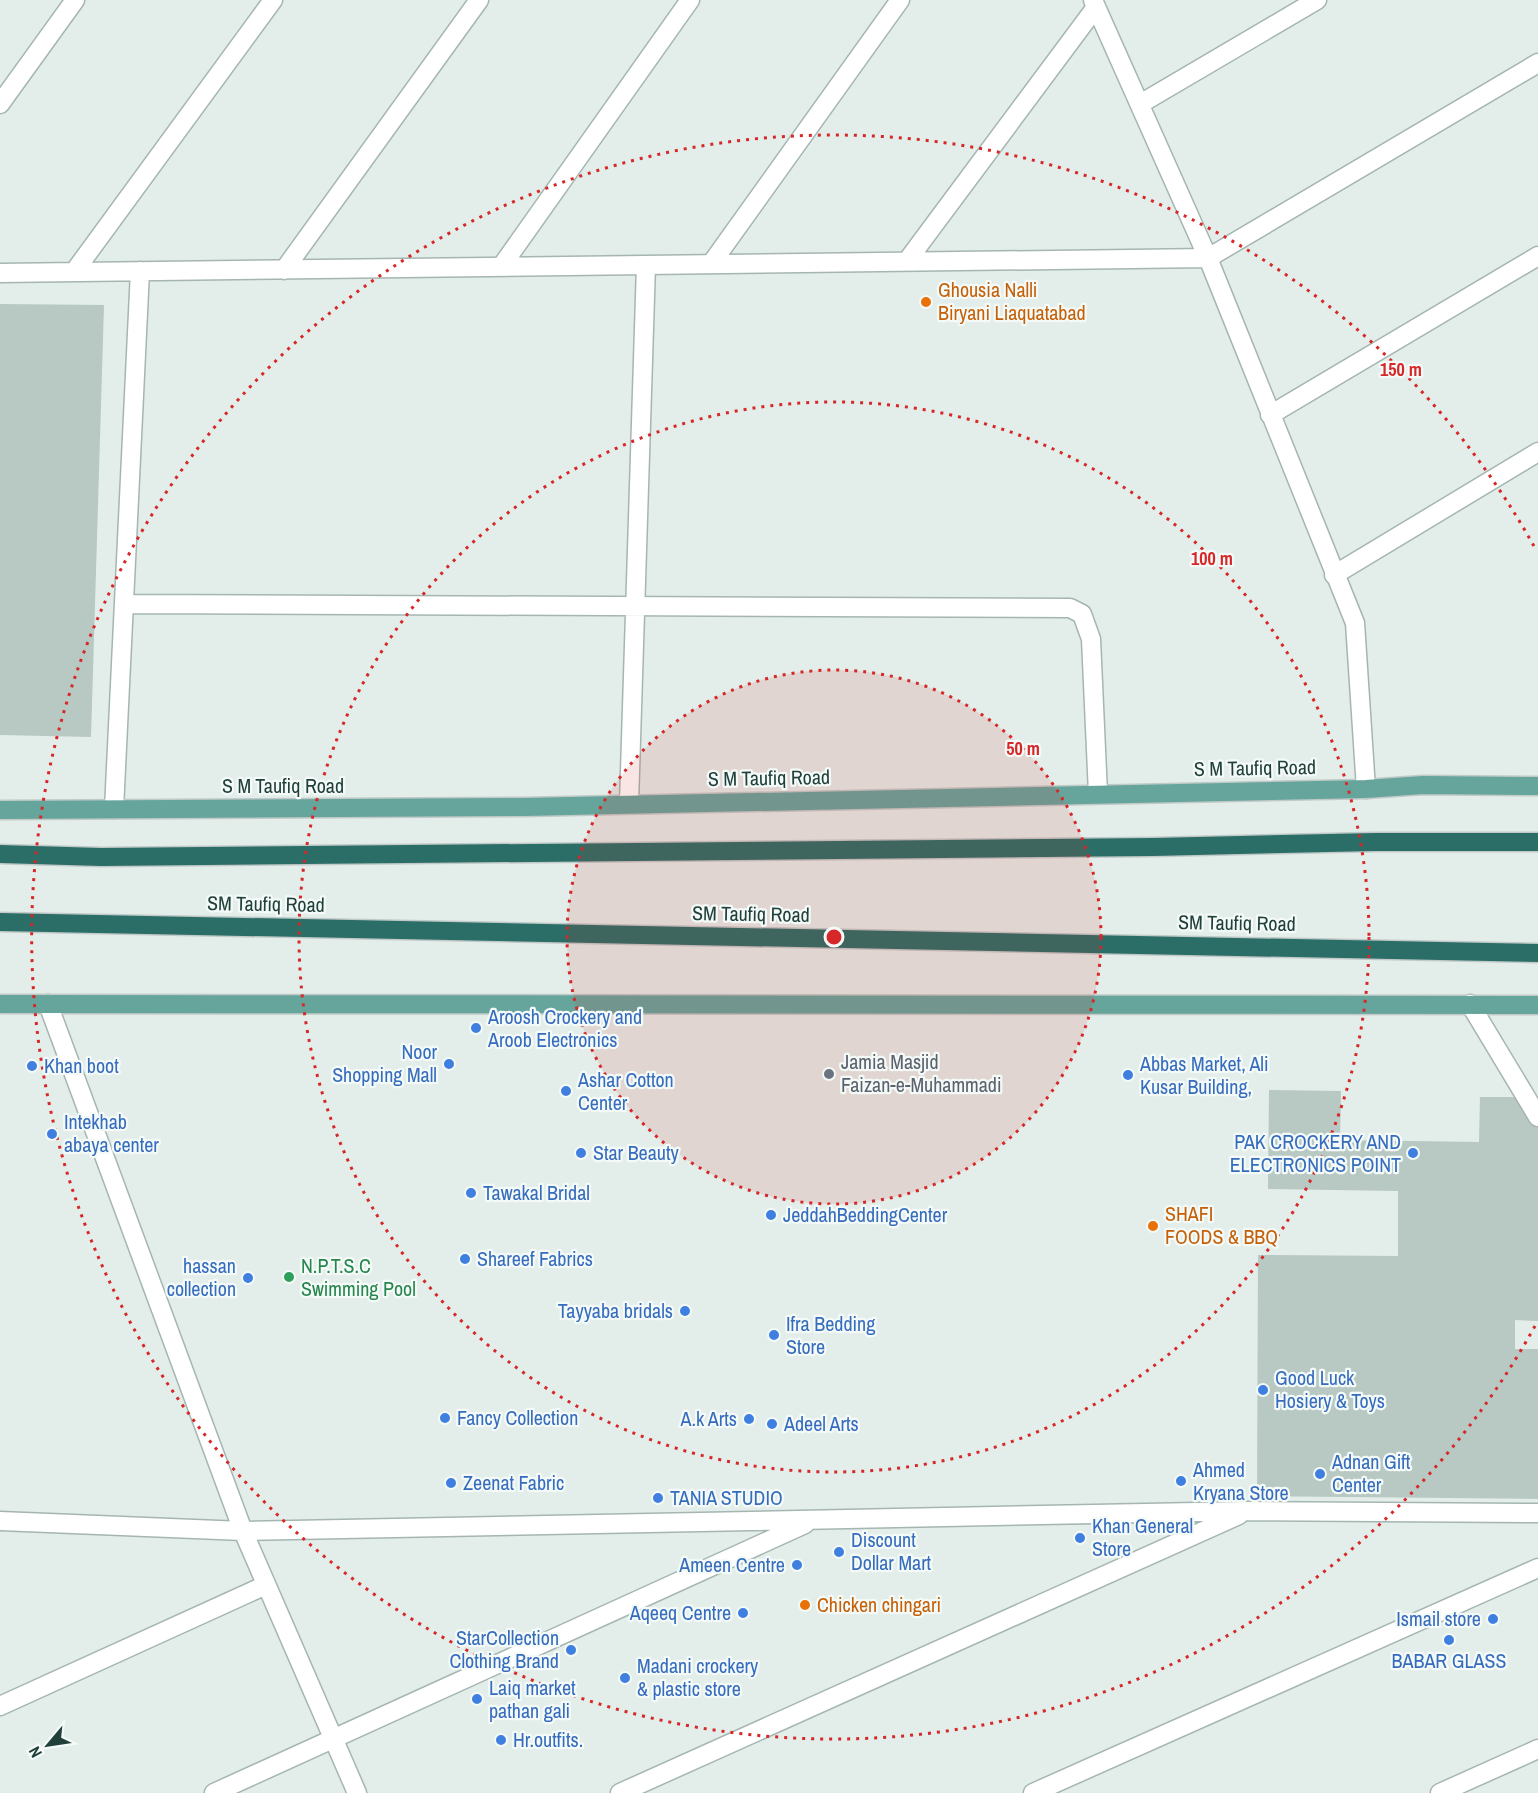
<svg xmlns="http://www.w3.org/2000/svg" width="1538" height="1793" font-family="'Archivo Narrow',sans-serif">
	<style>
		.building { fill: #b8c8c3 }
		.lines { fill: none; stroke-linecap: round; stroke-linejoin: round }
		.minor-casing { stroke: #a5b6b2; stroke-width: 21 }
		.major-casing { stroke: #c1cac8; stroke-width: 21 }
		.highway-casing { stroke: #c1cac8; stroke-width: 21 }
		.minor { stroke: #fff; stroke-width: 18 }
		.major { stroke: #65a59b; stroke-width: 18 }
		.highway { stroke: #2b6e67; stroke-width: 18 }
		.ring { fill: none; stroke: #d62828; stroke-width: 3; stroke-dasharray: 3 6 }
		.food-dot { fill: #e8710a; stroke: #f4faf7; stroke-width: 2 }
		.shop-dot { fill: #3f7fe0; stroke: #f4faf7; stroke-width: 2 }
		.worship-dot { fill: #6b7280; stroke: #f4faf7; stroke-width: 2 }
		.leisure-dot { fill: #2e9e5b; stroke: #f4faf7; stroke-width: 2 }
		.labels { text-anchor: middle; stroke-width: 4.5; stroke-linejoin: round; paint-order: stroke }
		.food-label { font-size: 20px; fill: #c56008; stroke: #f4faf7; text-anchor: start }
		.street-label { font-size: 20px; fill: #21403b; stroke: #f4faf7 }
		.shop-label { font-size: 20px; fill: #366cbe; stroke: #f4faf7; text-anchor: start }
		.worship-label { font-size: 20px; fill: #5b616d; stroke: #f4faf7; text-anchor: start }
		.leisure-label { font-size: 20px; fill: #27864d; stroke: #f4faf7; text-anchor: start }
		.centre { fill: #d62828; stroke: #f4faf7; stroke-width: 3 }
		.ring-label { font-size: 18px; text-anchor: middle; font-weight: bold; fill: #d62828; stroke: #f4faf7; stroke-width: 4.5; stroke-linejoin: round; paint-order: stroke }
	</style>
	<rect width="100%" height="100%" fill="#e3edea"/>
	<path class="building" d="M 0,304 L 104,305 L 91,737 L 0,735 Z
		M 1269,1090 L 1341,1091 L 1340,1140 L 1479,1142 L 1480,1097 L 1533,1097 L 1538,1122 L 1538,1321 L 1515,1320 L 1515,1349 L 1538,1349 L 1538,1499 L 1257,1496 L 1258,1255 L 1398,1256 L 1398,1191 L 1268,1189 Z"/>
	<g class="lines">
		<g class="minor-casing">
			<path id="minor" d="M 1093,0 L 1208,258 L 1355,623 L 1366,789
				M 0,104 L 75,0
				M 1140,104 L 1317,0
				M 907,261 L 1096,7
				M 711,264 L 900,0
				M 501,267 L 690,0
				M 284,270 L 479,0
				M 74,272 L 273,0
				M 0,273 L 1208,258 L 1538,63
				M 1270,415 L 1538,256
				M 1334,575 L 1538,452
				M 124,604 L 1070,608 L 1082,614 L 1091,639 L 1098,794
				M 629,803 L 646,265
				M 114,809 L 140,271
				M 48,1004 L 243,1531 L 357,1793
				M 1470,1004 L 1538,1117
				M 0,1521 L 243,1531 L 1248,1511 L 1538,1513
				M 0,1706 L 266,1585
				M 214,1793 L 805,1524
				M 620,1793 L 1239,1515
				M 1033,1793 L 1538,1568
				M 1440,1793 L 1538,1749"/>
		</g>
		<g class="major-casing">
			<path id="major" d="M 0,810 L 524,807 L 1366,789 L 1423,785 L 1538,786
				M 0,1004 L 1538,1005"/>
		</g>
		<g class="highway-casing">
			<path id="highway" d="M 0,854 L 101,857 L 1153,847 L 1375,842 L 1538,842
				M 0,922 L 1538,953"/>
		</g>
		<use href="#minor" class="minor"/>
		<use href="#major" class="major"/>
		<use href="#highway" class="highway"/>
	</g>
	<circle cx="834" cy="937" r="267" fill="#d62828" fill-opacity=".12"/>
	<g class="ring">
		<circle cx="834" cy="937" r="267"/>
		<circle cx="834" cy="937" r="535"/>
		<path d="M1535 1326A802 802 0 1 1 1535 548"/>
	</g>
	<g class="food-dot">
		<circle cx="926" cy="302" r="6"/>
		<circle cx="1153" cy="1226" r="6"/>
		<circle cx="805" cy="1605" r="6"/>
	</g>
	<g class="shop-dot">
		<circle cx="476" cy="1028" r="6"/>
		<circle cx="449" cy="1064" r="6"/>
		<circle cx="32" cy="1066" r="6"/>
		<circle cx="1128" cy="1075" r="6"/>
		<circle cx="566" cy="1091" r="6"/>
		<circle cx="52" cy="1134" r="6"/>
		<circle cx="581" cy="1153" r="6"/>
		<circle cx="1413" cy="1153" r="6"/>
		<circle cx="471" cy="1193" r="6"/>
		<circle cx="771" cy="1215" r="6"/>
		<circle cx="465" cy="1259" r="6"/>
		<circle cx="248" cy="1278" r="6"/>
		<circle cx="685" cy="1311" r="6"/>
		<circle cx="774" cy="1335" r="6"/>
		<circle cx="1263" cy="1390" r="6"/>
		<circle cx="445" cy="1418" r="6"/>
		<circle cx="749" cy="1419" r="6"/>
		<circle cx="772" cy="1424" r="6"/>
		<circle cx="1320" cy="1474" r="6"/>
		<circle cx="1181" cy="1481" r="6"/>
		<circle cx="451" cy="1483" r="6"/>
		<circle cx="658" cy="1498" r="6"/>
		<circle cx="1080" cy="1538" r="6"/>
		<circle cx="839" cy="1552" r="6"/>
		<circle cx="797" cy="1565" r="6"/>
		<circle cx="743" cy="1613" r="6"/>
		<circle cx="1493" cy="1619" r="6"/>
		<circle cx="1449" cy="1640" r="6"/>
		<circle cx="571" cy="1650" r="6"/>
		<circle cx="625" cy="1678" r="6"/>
		<circle cx="477" cy="1699" r="6"/>
		<circle cx="501" cy="1740" r="6"/>
	</g>
	<circle class="worship-dot" cx="829" cy="1074" r="6"/>
	<circle class="leisure-dot" cx="289" cy="1277" r="6"/>
	<g class="labels">
		<g class="food-label">
			<text x="938" y="297">Ghousia Nalli<tspan x="938" dy="23">Biryani Liaquatabad</tspan></text>
			<text x="1165" y="1221">SHAFI<tspan x="1165" dy="23">FOODS &amp; BBQ</tspan></text>
			<text x="817" y="1612">Chicken chingari</text>
		</g>
		<g class="street-label">
			<text transform="translate(1255 768) rotate(-1)" y="7">S M Taufiq Road</text>
			<text transform="translate(769 778) rotate(-1)" y="7">S M Taufiq Road</text>
			<text x="283" y="793">S M Taufiq Road</text>
			<text transform="translate(266 904) rotate(1)" y="7">SM Taufiq Road</text>
			<text transform="translate(751 914) rotate(1)" y="7">SM Taufiq Road</text>
			<text transform="translate(1237 923) rotate(1)" y="7">SM Taufiq Road</text>
		</g>
		<g class="shop-label">
			<text x="488" y="1024">Aroosh Crockery and<tspan x="488" dy="23">Aroob Electronics</tspan></text>
			<text x="437" y="1059" text-anchor="end">Noor<tspan x="437" dy="23">Shopping Mall</tspan></text>
			<text x="1140" y="1071">Abbas Market, Ali<tspan x="1140" dy="23">Kusar Building,</tspan></text>
			<text x="44" y="1073">Khan boot</text>
			<text x="578" y="1087">Ashar Cotton<tspan x="578" dy="23">Center</tspan></text>
			<text x="64" y="1129">Intekhab<tspan x="64" dy="23">abaya center</tspan></text>
			<text x="1401" y="1149" text-anchor="end">PAK CROCKERY AND<tspan x="1401" dy="23">ELECTRONICS POINT</tspan></text>
			<text x="593" y="1160">Star Beauty</text>
			<text x="483" y="1200">Tawakal Bridal</text>
			<text x="783" y="1222">JeddahBeddingCenter</text>
			<text x="477" y="1266">Shareef Fabrics</text>
			<text x="236" y="1273" text-anchor="end">hassan<tspan x="236" dy="23">collection</tspan></text>
			<text x="673" y="1318" text-anchor="end">Tayyaba bridals</text>
			<text x="786" y="1331">Ifra Bedding<tspan x="786" dy="23">Store</tspan></text>
			<text x="1275" y="1385">Good Luck<tspan x="1275" dy="23">Hosiery &amp; Toys</tspan></text>
			<text x="457" y="1425">Fancy Collection</text>
			<text x="737" y="1426" text-anchor="end">A.k Arts</text>
			<text x="784" y="1431">Adeel Arts</text>
			<text x="1332" y="1469">Adnan Gift<tspan x="1332" dy="23">Center</tspan></text>
			<text x="1193" y="1477">Ahmed<tspan x="1193" dy="23">Kryana Store</tspan></text>
			<text x="463" y="1490">Zeenat Fabric</text>
			<text x="670" y="1505">TANIA STUDIO</text>
			<text x="1092" y="1533">Khan General<tspan x="1092" dy="23">Store</tspan></text>
			<text x="851" y="1547">Discount<tspan x="851" dy="23">Dollar Mart</tspan></text>
			<text x="785" y="1572" text-anchor="end">Ameen Centre</text>
			<text x="731" y="1620" text-anchor="end">Aqeeq Centre</text>
			<text x="1481" y="1626" text-anchor="end">Ismail store</text>
			<text x="559" y="1645" text-anchor="end">StarCollection<tspan x="559" dy="23">Clothing Brand</tspan></text>
			<text x="1449" y="1668" text-anchor="middle">BABAR GLASS</text>
			<text x="637" y="1673">Madani crockery<tspan x="637" dy="23">&amp; plastic store</tspan></text>
			<text x="489" y="1695">Laiq market<tspan x="489" dy="23">pathan gali</tspan></text>
			<text x="513" y="1747">Hr.outfits.</text>
		</g>
		<g class="worship-label">
			<text x="841" y="1069">Jamia Masjid<tspan x="841" dy="23">Faizan-e-Muhammadi</tspan></text>
		</g>
		<g class="leisure-label">
			<text x="301" y="1273">N.P.T.S.C<tspan x="301" dy="23">Swimming Pool</tspan></text>
		</g>
	</g>
	<circle cx="834" cy="937" r="9" class="centre"/>
	<g class="ring-label">
		<text x="1401" y="376">150 m</text>
		<text x="1212" y="565">100 m</text>
		<text x="1023" y="755">50 m</text>
	</g>
	<g transform="translate(48 1745) rotate(241)" stroke="#f4faf7" stroke-width="4.5" paint-order="stroke">
	<path d="M0-4.5L10 22L0 15L-10 22Z" fill="#21403b"/>
	<text y="-9" font-size="16" font-weight="bold" text-anchor="middle" fill="#21403b">N</text>
	</g>
</svg>
